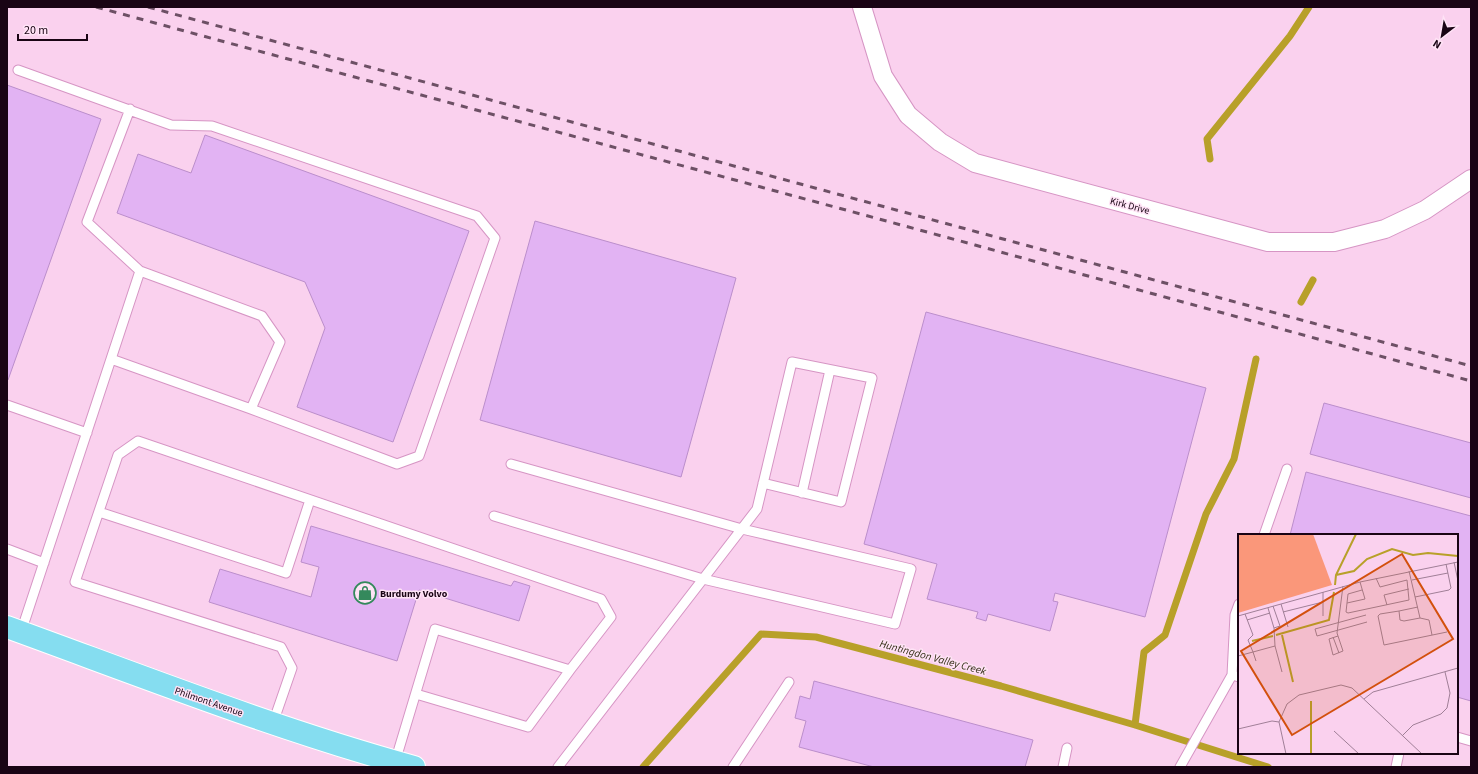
<svg xmlns="http://www.w3.org/2000/svg" width="1478" height="774" font-family="'Source Sans 3',sans-serif">
	<style>
		.lines { fill: none; stroke-linecap: round; stroke-linejoin: round }
		.stream { stroke: #b8a029; stroke-width: 7 }
		.building { fill: #e2b3f3; stroke: #bb8ecb }
		.service-casing { stroke: #d695c4; stroke-width: 11 }
		.minor-casing { stroke: #d695c4; stroke-width: 20 }
		.primary-casing { stroke: #fff; stroke-width: 24 }
		.service { stroke: #fff; stroke-width: 9 }
		.minor { stroke: #fff; stroke-width: 18 }
		.primary { stroke: #85ddf0; stroke-width: 22 }
		.rail { stroke: #6d5065; stroke-width: 3; stroke-dasharray: 7 7; stroke-linecap: butt }
		.labels { text-anchor: middle; stroke-width: 3; stroke-linejoin: round; paint-order: stroke }
		.street-label { font-size: 10px; fill: #190414; stroke: #ffe3f6 }
		.poi-label { font-size: 10px; font-weight: bold; fill: #190414; stroke: #ffe3f6; text-anchor: start }
		.water-label { font-size: 11px; font-style: italic; fill: #363018; stroke: #ffe3f6 }
		.inset-river { fill: none; stroke: #b8a029; stroke-width: 2 }
		.inset-road { fill: none; stroke: #a07f97; stroke-width: 1 }
		.view { fill: #d3500d; fill-opacity: 0.15; stroke: #d3500d; stroke-width: 2 }
		.inset-edge { fill: none; stroke: #190414; stroke-width: 2 }
	</style>
	<rect width="100%" height="100%" fill="#fad1ee"/>
	<g class="lines">
		<path class="stream" d="M 1210,159 L 1207,139 L 1290,36 L 1309,7
			M 1301,302 L 1313,280
			M 1135,725 L 1144,652 L 1165,635 L 1206,514 L 1234,459 L 1256,359
			M 643,767 L 761,634 L 816,637 L 1001,686 L 1135,725 L 1268,767"/>
	</g>
	<path class="building" d="M 7,85 L 101,119 L 8,380 L 7,380 Z
		M 205,135 L 469,231 L 393,442 L 297,407 L 325,328 L 305,282 L 117,213 L 138,154 L 191,173 Z
		M 535,221 L 736,278 L 681,477 L 480,420 Z
		M 926,312 L 1206,388 L 1145,617 L 1055,593 L 1053,601 L 1058,602 L 1050,631 L 988,614 L 986,621 L 976,618 L 978,612 L 927,599 L 937,564 L 864,544 Z
		M 1324,403 L 1471,443 L 1471,498 L 1310,454 Z
		M 1306,472 L 1471,516 L 1471,701 L 1457,697 L 1457,535 L 1290,535 Z
		M 311,526 L 511,586 L 514,581 L 530,586 L 519,621 L 419,590 L 397,661 L 209,602 L 220,569 L 311,597 L 319,567 L 301,562 Z
		M 814,681 L 1033,740 L 1025,767 L 874,767 L 799,747 L 806,721 L 795,718 L 800,696 L 810,699 Z"/>
	<g class="lines">
		<g class="service-casing">
			<path id="service" d="M 18,70 L 171,125 L 212,126 L 477,216 L 495,238 L 419,456 L 397,464 L 251,409 L 280,342 L 262,316 L 140,271 L 21,632
				M 130,109 L 87,222 L 140,271
				M 111,359 L 251,409
				M 7,405 L 87,433
				M 802,493 L 830,370
				M 99,512 L 286,573 L 310,500
				M 494,516 L 703,579 L 895,624 L 911,569 L 742,529 L 511,464
				M 1264,535 L 1287,469
				M 7,549 L 44,563
				M 1232,675 L 1235,615 L 1239,604
				M 416,694 L 528,727 L 570,670
				M 273,723 L 292,668 L 281,647 L 75,582 L 118,455 L 138,441 L 601,599 L 611,617 L 570,670 L 435,629 L 395,762
				M 1457,737 L 1471,741
				M 558,767 L 757,509 L 792,362 L 872,378 L 841,502 L 763,483
				M 733,767 L 789,682
				M 1063,767 L 1067,748
				M 1180,767 L 1232,675 L 1239,677
				M 1396,767 L 1399,753"/>
		</g>
		<g class="minor-casing">
			<path id="minor" d="M 862,7 L 883,76 L 908,115 L 940,142 L 975,163 L 1268,242 L 1334,242 L 1385,229 L 1425,210 L 1471,179"/>
		</g>
		<g class="primary-casing">
			<path id="primary" d="M 7,627 C 142,676 276,729 414,767"/>
		</g>
		<use href="#service" class="service"/>
		<use href="#minor" class="minor"/>
		<use href="#primary" class="primary"/>
		<path class="rail" d="M 96,7 L 975,245 L 1471,381
			M 148,7 L 1471,366"/>
	</g>
	<defs>
		<g id="shop-ring" transform="scale(1.15)"><circle r="9.5" fill="#ffe3f6" stroke="#34895c" stroke-width="1.5"/><path d="M-5-2.5h2.3a2.7 3.5 0 0 1 5.4 0H5L5.5 6h-11ZM-1.5-2.5h3a1.5 2.3 0 0 0-3 0Z" fill="#34895c"/></g>
	</defs>
	<g fill-rule="evenodd">
		<use href="#shop-ring" x="365" y="593"/>
	</g>
	<g class="labels">
		<g class="street-label">
			<text transform="translate(1130 205) rotate(15)" y="4">Kirk Drive</text>
			<text transform="translate(209 701) rotate(19)" y="4">Philmont Avenue</text>
		</g>
		<g class="poi-label">
			<text x="380" y="597">Burdumy Volvo</text>
		</g>
		<g class="water-label">
			<text transform="translate(933 657) rotate(15)" y="4">Huntingdon Valley Creek</text>
		</g>
	</g>
	<g transform="translate(1238 534)">
		<rect width="220" height="220" fill="#fad1ee"/>
		<path d="M 0,0 L 75,0 L 94,51 L 0,79 Z" fill="#fa977a"/>
		<path class="inset-river" d="M 98,41 L 116,37 L 129,25 L 154,15 L 175,21 L 190,19 L 220,22M 97,51 L 98,41 L 118,0M 38,101 L 91,86 L 96,58M 44,101 L 55,148M 14,107 L 35,102M 73,220 L 73,167"/>
		<path class="inset-road" d="M 216,28 L 220,47M 171,37 L 182,84 L 166,87 L 162,86 L 161,77 L 142,80 L 140,82 L 146,111 L 209,98M 174,46 L 210,39M 122,48 L 127,65 L 109,69 L 108,78 L 110,79 L 171,66 L 169,46 L 142,53 L 138,44M 177,63 L 211,56 L 213,54 L 208,30M 109,69 L 110,60 L 124,56M 43,70 L 50,93M 149,71 L 146,61 L 171,55M 35,72 L 42,92 L 36,94M 161,77 L 180,73M 45,78 L 85,68 L 85,58M 7,80 L 15,101 L 10,106 L 15,118 L 37,112 L 36,94 L 30,74M 128,81 L 77,95 L 79,102 L 129,88M 0,82 L 122,48 L 220,28M 85,82 L 85,68M 182,84 L 191,86 L 194,101M 9,86 L 32,79M 100,102 L 91,105 L 95,121 L 105,117 L 99,99 L 105,52M 95,103 L 101,119M 37,112 L 44,138M 0,122 L 15,118 L 18,127M 126,165 L 135,158 L 220,134M 0,195 L 34,187 L 41,188M 96,197 L 121,220M 164,202 L 175,191 L 203,180 L 209,174 L 212,159 L 207,138M 48,220 L 41,188 L 49,170 L 61,161 L 103,151 L 114,154 L 184,220"/>
		<path class="view" d="M 164,20 L 215,105 L 54,201 L 3,117 Z"/>
		<rect width="220" height="220" class="inset-edge"/>
	</g>
	<rect width="1478" height="774" fill="none" stroke="#190414" stroke-width="16"/>
	<g transform="translate(1442 36) rotate(211)" stroke="#ffe3f6" stroke-width="3" paint-order="stroke">
	<path d="M0-3L7 15L0 10L-7 15Z" fill="#190414"/>
	<text y="-6" font-size="11" font-weight="bold" text-anchor="middle" fill="#190414">N</text>
	</g>
	<path d="M18 34v6h69v-6" fill="none" stroke="#190414" stroke-width="2"/>
	<text x="24" y="34" font-size="12" fill="#190414" stroke="#ffe3f6" stroke-width="3" paint-order="stroke">20 m</text>
</svg>
